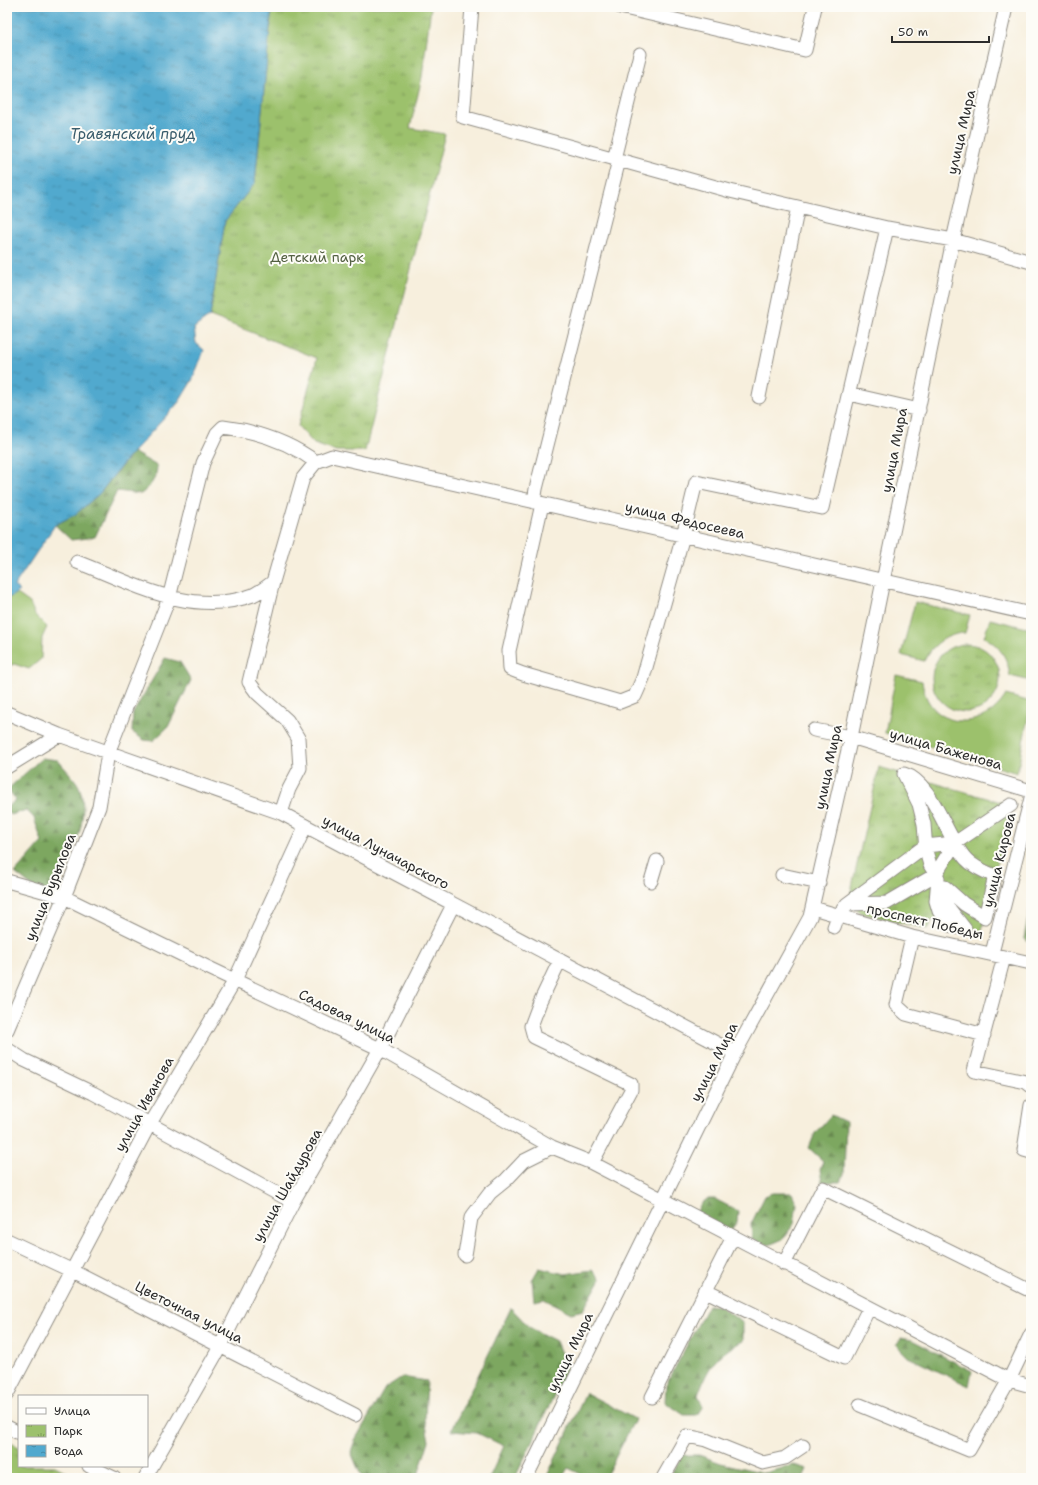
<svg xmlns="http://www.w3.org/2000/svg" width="1038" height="1485" font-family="'Shantell Sans',sans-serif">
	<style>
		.grass { fill: #9cc16c; stroke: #64764c }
		.forest { fill: url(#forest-firs); stroke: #546946 }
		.park { fill: url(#park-tufts); stroke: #64764c }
		.water { fill: url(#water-ripples); stroke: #3e6a7c }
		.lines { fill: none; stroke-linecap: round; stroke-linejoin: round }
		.minor-casing { stroke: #918d84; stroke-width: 15 }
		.minor { stroke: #fff; stroke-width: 13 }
		.labels { text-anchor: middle; stroke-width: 4; stroke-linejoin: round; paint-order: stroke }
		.street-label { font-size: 14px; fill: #2b2b2b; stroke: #fdfcf7 }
		.park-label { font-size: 14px; fill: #536042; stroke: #fdfcf7 }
		.water-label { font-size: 15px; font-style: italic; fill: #3a5d6c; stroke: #fdfcf7 }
	</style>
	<defs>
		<pattern id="forest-firs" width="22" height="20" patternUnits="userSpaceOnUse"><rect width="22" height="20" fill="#7da760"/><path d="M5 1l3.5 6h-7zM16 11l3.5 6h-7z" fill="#67884f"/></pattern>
		<pattern id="park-tufts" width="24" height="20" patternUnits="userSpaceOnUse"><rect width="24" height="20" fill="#9cc16c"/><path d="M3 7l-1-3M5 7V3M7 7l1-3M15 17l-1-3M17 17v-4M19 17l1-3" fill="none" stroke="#7f9d59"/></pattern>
		<pattern id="water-ripples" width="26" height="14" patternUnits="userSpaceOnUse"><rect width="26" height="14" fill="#51a9ce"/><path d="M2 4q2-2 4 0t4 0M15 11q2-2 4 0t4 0" fill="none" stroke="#438aa7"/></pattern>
	</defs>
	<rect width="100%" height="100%" fill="#fdfcf7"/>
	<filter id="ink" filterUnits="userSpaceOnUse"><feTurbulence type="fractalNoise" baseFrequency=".025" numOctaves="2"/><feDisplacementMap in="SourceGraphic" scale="8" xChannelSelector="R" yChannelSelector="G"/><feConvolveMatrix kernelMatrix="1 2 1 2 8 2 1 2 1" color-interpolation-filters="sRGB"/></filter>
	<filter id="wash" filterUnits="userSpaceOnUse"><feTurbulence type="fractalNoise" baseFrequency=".012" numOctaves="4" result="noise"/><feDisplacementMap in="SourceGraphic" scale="16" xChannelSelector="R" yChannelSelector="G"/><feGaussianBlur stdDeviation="0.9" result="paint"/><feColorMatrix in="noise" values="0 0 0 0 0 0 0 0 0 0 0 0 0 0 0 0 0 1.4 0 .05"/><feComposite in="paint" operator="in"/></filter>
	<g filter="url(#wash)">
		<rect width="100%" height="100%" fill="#f7efdd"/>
		<path class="grass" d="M 16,593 L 30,603 L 35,615 L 47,627 L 42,638 L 41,659 L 29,669 L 14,664 L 7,667 L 7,599 Z
			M 915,602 L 970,615 L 965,633 C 946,634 933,644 924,661 L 901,655 Z
			M 990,619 L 1031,629 L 1031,681 L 1010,676 C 1008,658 1000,646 984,637 Z
			M 896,675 L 922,681 C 927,728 982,735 1006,695 L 1031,702 L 1017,773 L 885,733 Z"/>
		<path class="forest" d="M 133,452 L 157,466 C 157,478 150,487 141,494 L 117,491 L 95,537 L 71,540 L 55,525 L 76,514 L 100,493 Z
			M 165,658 L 180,662 L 191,680 L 168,727 L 153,741 L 144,740 L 132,732 L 133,713 Z
			M 42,758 L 58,760 C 63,767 78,781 80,789 C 91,825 68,860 54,892 L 35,889 L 15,873 L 42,842 L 34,818 L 26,810 L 11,815 L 7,810 L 7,807 L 16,800 L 8,789 Z
			M 1031,901 L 1031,945 L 1024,938 Z
			M 831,1115 L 846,1122 L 844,1174 L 840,1182 L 822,1182 L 820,1170 L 823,1161 L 809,1148 L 815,1133 Z
			M 772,1193 L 792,1193 L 797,1204 L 794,1224 L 783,1239 L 769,1245 L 752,1240 L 751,1224 L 765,1196 Z
			M 707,1199 L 715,1199 L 738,1211 L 737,1222 L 730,1231 L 696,1214 L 700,1205 Z
			M 539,1268 L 565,1274 L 592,1270 L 601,1279 L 583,1310 L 571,1313 L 544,1299 L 534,1301 L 532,1280 Z
			M 708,1305 L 719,1306 L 743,1323 L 743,1341 C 716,1355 708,1367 698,1395 L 703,1406 L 697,1415 L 684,1415 L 665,1402 L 666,1385 Z
			M 511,1308 L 529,1327 L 556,1341 L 567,1368 L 515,1478 L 489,1478 L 504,1446 L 477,1433 L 451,1431 Z
			M 901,1338 L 912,1340 L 972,1371 L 969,1386 L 908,1357 L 896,1345 Z
			M 402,1377 L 427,1381 L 425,1419 L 429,1441 L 417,1478 L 362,1478 L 351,1452 L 355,1440 L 385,1388 Z
			M 586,1393 L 635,1419 L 605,1478 L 589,1478 L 568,1468 L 562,1478 L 546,1478 Z
			M 682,1455 L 699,1455 L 721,1463 L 765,1473 L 794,1465 L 807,1469 L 803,1478 L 669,1478 Z"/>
		<path class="park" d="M 272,7 L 431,7 L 422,77 L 410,128 L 445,134 L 365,451 L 336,451 L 314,444 L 298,426 L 317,358 L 210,316 L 225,221 L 255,183 Z
			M932 678a34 34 0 1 1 68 0a34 34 0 1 1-68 0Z
			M 879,767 L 1011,805 L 981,934 L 932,920 L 927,929 L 860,913 L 849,900 Z
			M 7,1441 L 19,1447 L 19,1466 L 55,1466 L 79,1478 L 7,1478 Z"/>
		<path class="water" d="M 7,7 L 272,7 L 255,183 L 225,221 L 210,316 L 194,328 L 196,343 L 204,350 L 193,379 L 179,402 L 125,461 L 100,493 L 76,514 L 55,525 L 14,586 L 20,591 L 7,599 Z"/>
	</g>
	<g filter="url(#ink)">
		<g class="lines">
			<g class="minor-casing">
				<path id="minor" d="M 472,7 L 463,117 L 619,160
					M 620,7 L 805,50 L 815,7
					M 614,159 L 640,54
					M 849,394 L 919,410
					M 759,397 L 798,207
					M 534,502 L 536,489 L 619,160 L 730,191 L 887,228 L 953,240 L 1031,262
					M 542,504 L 509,651 L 510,669 L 523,674 L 620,702 L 635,696 L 643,678 L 683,536 L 696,482 L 822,508 L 887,228
					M 77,562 C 132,583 192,618 253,595 C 260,592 267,586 273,582
					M 7,713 L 59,735 L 281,813 L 735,1053
					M 814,730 L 851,737 L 1031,791
					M 7,767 L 59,735
					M 904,774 C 933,782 946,838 966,859 C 973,867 985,872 995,876 L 985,917 L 964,904 L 945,887 L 947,906 L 965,929 L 949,925 L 939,911 L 936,901 L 938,878 L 930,865 L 926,851 L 924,824 L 919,804 Z
					M 281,813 L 289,789 L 300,768 L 298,738 L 287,720 L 257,693 L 249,682 L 273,582 L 303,478 L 316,462 L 332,456 L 1031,614
					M 782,875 L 819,883
					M 7,881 L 64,897 L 209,968 L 380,1049 L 552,1147 L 592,1163 L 1009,1380 L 1031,1386
					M 651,881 L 657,861
					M 847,904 L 887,903 L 935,875 L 955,843
					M 813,908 L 912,937 L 1031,963
					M 834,927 L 838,916 L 847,904 L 925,846 L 955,843 L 1011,805
					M 912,937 L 896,1005 L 906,1014 L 984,1035
					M 992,953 L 1031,798
					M 1004,957 L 974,1071 L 1026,1082 L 1031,1086
					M 560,960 L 540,1002 L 531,1026 L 534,1037 L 631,1084 L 631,1090 L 592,1163
					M 7,1030 L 64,897 L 99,807 L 108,753 L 169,598 L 203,463 L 217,433 L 223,427 C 256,431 289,442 316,462
					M 7,1049 L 24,1060 L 93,1093 L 293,1202
					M 1031,1105 L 1024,1150 L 1031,1152
					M 7,1240 L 73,1271 L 355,1415
					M 465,1255 L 471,1218 L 490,1193 L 506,1180 L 524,1161 L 552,1147
					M 784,1264 L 823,1188 L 1031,1291
					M 706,1291 L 844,1358 L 869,1308
					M 7,1394 L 149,1125 L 235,980 L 305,827
					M 652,1397 L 733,1237
					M 860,1405 L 969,1450 L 1009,1380 L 1031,1334
					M 7,1427 L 19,1433
					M 89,1466 L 114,1478
					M 145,1478 L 220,1347 L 293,1202 L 380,1049 L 453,905
					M 526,1478 L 735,1053 L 810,917 L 851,737 L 953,240 L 1006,7
					M 663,1478 L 687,1436 L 706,1440 L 763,1463 L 785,1458 L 803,1446"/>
			</g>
			<use href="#minor" class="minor"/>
		</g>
	</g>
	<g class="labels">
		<g class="street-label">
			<text transform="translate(961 132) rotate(-77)" y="5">улица Мира</text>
			<text transform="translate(894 450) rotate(-79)" y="5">улица Мира</text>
			<text transform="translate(685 520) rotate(13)" y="5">улица Федосеева</text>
			<text transform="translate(946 749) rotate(16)" y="5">улица Баженова</text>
			<text transform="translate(828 767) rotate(-78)" y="5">улица Мира</text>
			<text transform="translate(386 852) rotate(28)" y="5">улица Луначарского</text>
			<text transform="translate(999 860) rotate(-76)" y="5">улица Кирова</text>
			<text transform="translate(50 887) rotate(-68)" y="5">улица Бурылова</text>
			<text transform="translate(925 921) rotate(13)" y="5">проспект Победы</text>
			<text transform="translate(347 1016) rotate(26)" y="5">Садовая улица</text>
			<text transform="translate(714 1062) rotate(-63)" y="5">улица Мира</text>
			<text transform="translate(144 1104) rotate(-61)" y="5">улица Иванова</text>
			<text transform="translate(287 1185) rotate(-61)" y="5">улица Шайдурова</text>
			<text transform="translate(189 1312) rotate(27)" y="5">Цветочная улица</text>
			<text transform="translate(570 1352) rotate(-64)" y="5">улица Мира</text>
		</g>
		<g class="park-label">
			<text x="317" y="262">Детский парк</text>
		</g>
		<g class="water-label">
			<text x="133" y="139">Травянский пруд</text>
		</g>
	</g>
	<rect width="1038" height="1485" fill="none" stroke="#fdfcf7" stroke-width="24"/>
	<rect x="18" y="1395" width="130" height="72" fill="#fdfcf7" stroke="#a9a8a5"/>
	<rect x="26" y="1408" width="20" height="6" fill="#ffffff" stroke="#a9a8a5"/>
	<text x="54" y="1415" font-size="12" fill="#2b2b2b">Улица</text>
	<rect x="26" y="1425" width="20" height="12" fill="url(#park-tufts)" stroke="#a9a8a5"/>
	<text x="54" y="1435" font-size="12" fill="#2b2b2b">Парк</text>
	<rect x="26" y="1445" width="20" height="12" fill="url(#water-ripples)" stroke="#a9a8a5"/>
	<text x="54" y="1455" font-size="12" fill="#2b2b2b">Вода</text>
	<path d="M892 36v6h97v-6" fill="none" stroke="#2b2b2b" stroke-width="2"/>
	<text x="898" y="36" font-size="12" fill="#2b2b2b" stroke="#fdfcf7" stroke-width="3" paint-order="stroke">50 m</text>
</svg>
